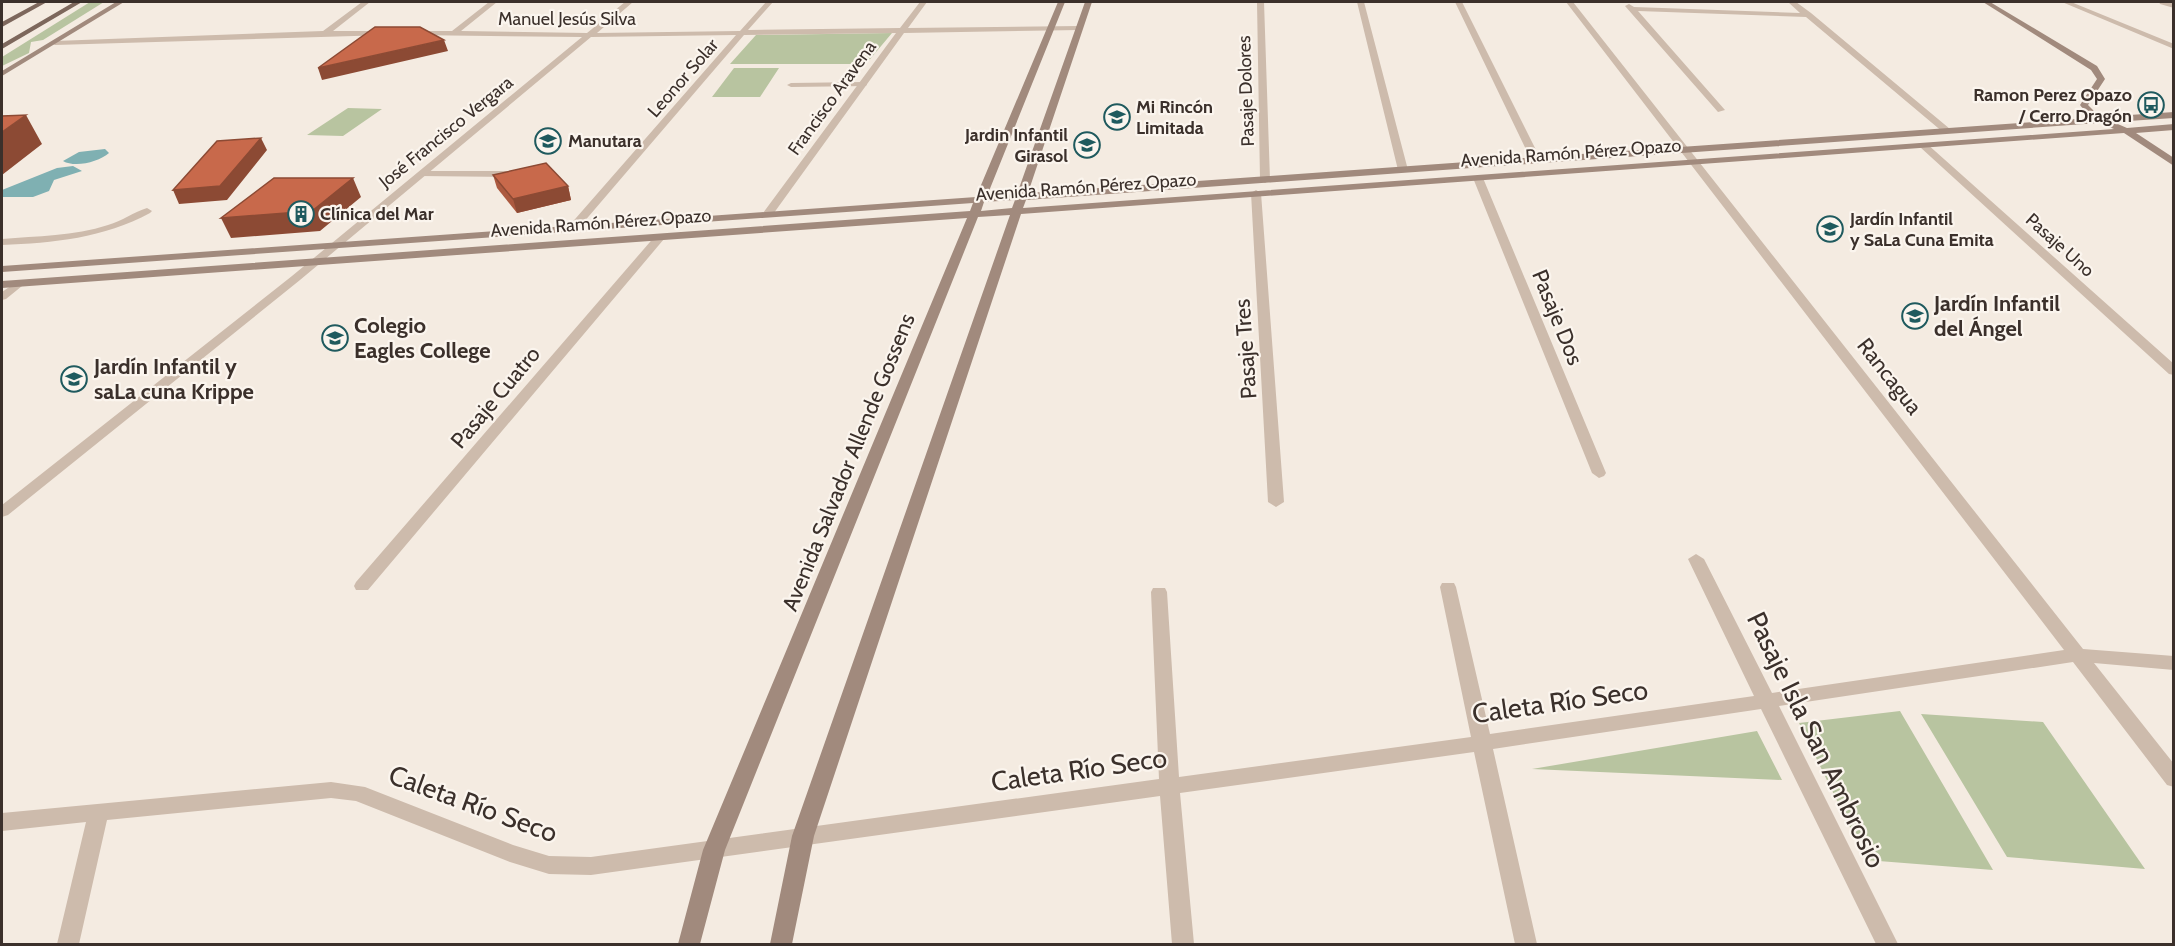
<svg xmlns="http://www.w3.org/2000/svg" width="2175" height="946" font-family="Cabin,sans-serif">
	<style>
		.green { fill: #b8c4a0 }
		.water { fill: #7fb0b2 }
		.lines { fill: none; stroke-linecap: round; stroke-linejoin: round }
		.lane { fill: #cdbbac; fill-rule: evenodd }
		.street { fill: #cdbbac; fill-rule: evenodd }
		.secondary { fill: #a18a7d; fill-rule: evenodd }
		.primary { fill: #7d675c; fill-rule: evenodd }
		.wall { fill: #ac5a40 }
		.shaded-wall { fill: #8c4a34 }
		.building { fill: #c8694b; stroke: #8c4a34; stroke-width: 1.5 }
		.labels { text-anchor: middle; stroke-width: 4.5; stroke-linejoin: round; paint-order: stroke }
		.far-street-label { font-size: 18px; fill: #3b302b; stroke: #fbf5ee }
		.far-poi-label { font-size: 18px; font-weight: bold; fill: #3b302b; stroke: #fbf5ee; text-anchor: start }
		.poi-label { font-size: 22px; font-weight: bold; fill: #3b302b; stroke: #fbf5ee; text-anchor: start }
		.street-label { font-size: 22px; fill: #3b302b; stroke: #fbf5ee }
		.near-street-label { font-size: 27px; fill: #3b302b; stroke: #fbf5ee }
	</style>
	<rect width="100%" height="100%" fill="#f4ebe1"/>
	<path class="green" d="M 90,2 L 104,2 L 43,40 L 31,42 L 29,53 L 2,66 L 2,57 Z
		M 892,33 L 866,64 L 730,64 L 756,35 Z
		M 734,68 L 779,68 L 760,97 L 712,97 Z
		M 348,108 L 382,109 L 343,136 L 307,135 Z
		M 1900,711 L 1993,870 L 1866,860 L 1799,723 Z
		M 1921,714 L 2043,722 L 2145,869 L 2007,857 Z
		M 1757,731 L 1782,780 L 1532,769 Z"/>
	<path class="water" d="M 105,149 L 109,153 C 99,162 75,168 63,161 L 79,152 Z
		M 73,166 L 82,171 L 54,180 L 49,191 L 33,197 L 2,197 L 2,190 L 57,168 Z"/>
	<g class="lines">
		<path class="lane" d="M 863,82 L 867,84 L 866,86 L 791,87 L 787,85 L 791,83 Z
			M 423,171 L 513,171 L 518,174 L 513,177 L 420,176 L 418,174 Z
			M 147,208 L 152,211 L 150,213 C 104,238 53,243 2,245 L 2,239 C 37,236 74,236 108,225 C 122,221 134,212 147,208 Z
			M 18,281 L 23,284 L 22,286 L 6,299 L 2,300 L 2,292 Z"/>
		<path class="street" d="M 362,2 L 370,2 L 333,31 L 384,31 L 387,35 L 55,45 L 51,43 L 55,41 L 323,31 Z
			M 489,2 L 497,2 L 461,31 L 587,33 L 625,2 L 633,2 L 597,33 L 740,31 L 766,2 L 773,2 L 748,30 L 900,28 L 920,2 L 927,2 L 908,28 L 1079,26 L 1083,28 L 1079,30 L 904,33 L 771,217 L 763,217 L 763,213 L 896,33 L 744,35 L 577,230 L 573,231 L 568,228 L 569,226 L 736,35 L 591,37 L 300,280 L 8,515 L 2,517 L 2,505 L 292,276 L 582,37 L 411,35 L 407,33 L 411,31 L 452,31 Z
			M 1257,2 L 1264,2 L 1270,180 L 1265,183 L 1260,180 Z
			M 1357,2 L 1364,2 L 1408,170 L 1407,172 L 1398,170 Z
			M 1455,2 L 1462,2 L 1541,160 L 1539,162 L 1531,160 Z
			M 1566,2 L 1573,2 L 2083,649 L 2174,656 L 2174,670 L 2094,663 L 2174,764 L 2174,787 L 2167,785 L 2073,662 L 1779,706 L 1898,944 L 1876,944 L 1761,709 L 1493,749 L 1537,944 L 1515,944 L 1474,752 L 1180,793 L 1194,944 L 1172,944 L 1160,796 L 591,875 L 549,874 L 510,862 L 356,801 L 331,798 L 107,820 L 79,944 L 57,944 L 86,822 L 2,831 L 2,813 L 331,782 L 365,787 L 513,845 L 549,856 L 591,857 L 1159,779 L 1151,592 L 1153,588 L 1165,588 L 1167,592 L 1179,777 L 1471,737 L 1440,587 L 1442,583 L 1454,583 L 1456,587 L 1490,734 L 1754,696 L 1688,559 L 1696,554 L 1704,559 L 1772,693 L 2064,650 Z
			M 1788,2 L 1796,2 L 1811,13 L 1950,129 L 1950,133 L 1944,133 L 1806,17 L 1638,11 L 1725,110 L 1718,112 L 1625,6 L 1629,4 L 1634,7 L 1800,13 Z
			M 2062,2 L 2071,2 L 2174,44 L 2174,49 Z
			M 2159,2 L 2174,3 L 2174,8 L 2160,4 Z
			M 1920,143 L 1926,143 L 2174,364 L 2174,375 L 2169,374 L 1920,147 Z
			M 1478,175 L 1483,178 L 1606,473 L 1604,476 L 1599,478 L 1592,473 L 1473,178 Z
			M 1256,190 L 1261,193 L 1284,502 L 1276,507 L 1268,502 L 1251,193 Z
			M 660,234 L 666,237 L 664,239 L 368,590 L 356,590 L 354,586 L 356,582 L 656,235 Z"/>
		<path class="secondary" d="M 116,2 L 124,2 L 2,76 L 2,71 Z
			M 1058,2 L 1065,2 L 987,196 L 1017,194 L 1085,2 L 1092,2 L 1028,193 L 2090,118 L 2080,105 L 2097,79 L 2091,70 L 1983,2 L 1990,2 L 2097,66 L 2105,79 L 2088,105 L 2100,117 L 2174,112 L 2174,118 L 2113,122 L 2127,128 L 2174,124 L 2174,130 L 2136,133 L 2174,158 L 2174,166 L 2124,133 L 1021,214 L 814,836 L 792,944 L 770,944 L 792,836 L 1010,215 L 978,217 L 725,850 L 700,944 L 678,944 L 703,850 L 967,218 L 2,288 L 2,281 L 970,211 L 973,203 L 2,272 L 2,266 L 976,197 ZM 2099,123 L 2114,129 L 1023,208 L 1026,200 ZM 1015,200 L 1012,208 L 981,211 L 984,202 Z"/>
		<path class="primary" d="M 39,2 L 47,2 L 2,27 L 2,22 Z
			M 74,2 L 82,2 L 2,49 L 2,44 Z"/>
	</g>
	<path class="wall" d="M 493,175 L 568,186 L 571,200 L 517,213 L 497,188 Z"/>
	<path class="shaded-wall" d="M 444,40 L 448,51 L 322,80 L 318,68 Z
		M 26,115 L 42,144 L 2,175 L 2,132 Z
		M 261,138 L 267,150 L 227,200 L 179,204 L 173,190 Z
		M 353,178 L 361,197 L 320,231 L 231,238 L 221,218 Z
		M 568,186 L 571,200 L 517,213 L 513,199 Z"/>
	<path class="building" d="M 375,27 L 420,27 L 444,40 L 318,68 Z
		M 26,115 L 2,132 L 2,116 Z
		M 261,138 L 220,186 L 173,190 L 217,141 Z
		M 546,163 L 568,186 L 513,199 L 493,175 Z
		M 274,178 L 353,178 L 312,211 L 221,218 Z"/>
	<defs>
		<g id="bus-ring" transform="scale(1.35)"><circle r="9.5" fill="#fbf5ee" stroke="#1f5a5e" stroke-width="1.5"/><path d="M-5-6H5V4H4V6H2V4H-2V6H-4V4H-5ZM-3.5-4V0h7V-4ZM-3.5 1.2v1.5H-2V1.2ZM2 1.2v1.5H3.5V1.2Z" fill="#1f5a5e"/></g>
		<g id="school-ring" transform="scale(1.35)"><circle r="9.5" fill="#fbf5ee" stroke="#1f5a5e" stroke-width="1.5"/><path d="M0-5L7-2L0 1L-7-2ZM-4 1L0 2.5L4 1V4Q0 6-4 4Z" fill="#1f5a5e"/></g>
		<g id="building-ring" transform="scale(1.35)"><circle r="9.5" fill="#fbf5ee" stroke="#1f5a5e" stroke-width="1.5"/><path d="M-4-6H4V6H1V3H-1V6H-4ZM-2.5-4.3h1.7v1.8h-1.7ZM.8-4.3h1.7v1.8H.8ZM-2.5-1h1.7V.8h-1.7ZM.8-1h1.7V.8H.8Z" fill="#1f5a5e"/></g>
	</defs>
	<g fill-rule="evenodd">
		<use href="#bus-ring" x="2151" y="105"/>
		<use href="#school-ring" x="1117" y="117"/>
		<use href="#school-ring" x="548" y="141"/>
		<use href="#school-ring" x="1087" y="145"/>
		<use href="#building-ring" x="301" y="214"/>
		<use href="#school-ring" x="1830" y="229"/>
		<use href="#school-ring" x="1915" y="316"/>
		<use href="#school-ring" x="335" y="338"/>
		<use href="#school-ring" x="74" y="379"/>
	</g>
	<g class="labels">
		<g class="far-street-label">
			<text x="567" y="25">Manuel Jesús Silva</text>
			<text transform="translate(683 78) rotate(-49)" y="6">Leonor Solar</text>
			<text transform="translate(1246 91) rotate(-92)" y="6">Pasaje Dolores</text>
			<text transform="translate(832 98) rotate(-54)" y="6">Francisco Aravena</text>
			<text transform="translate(446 132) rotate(-39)" y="6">José Francisco Vergara</text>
			<text transform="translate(1571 153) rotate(-4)" y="6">Avenida Ramón Pérez Opazo</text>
			<text transform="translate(1086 187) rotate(-4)" y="6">Avenida Ramón Pérez Opazo</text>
			<text transform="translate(601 223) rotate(-4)" y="6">Avenida Ramón Pérez Opazo</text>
			<text transform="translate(2060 245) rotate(42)" y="6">Pasaje Uno</text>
		</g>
		<g class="far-poi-label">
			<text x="2132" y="101" text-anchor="end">Ramon Perez Opazo<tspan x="2132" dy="21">/ Cerro Dragón</tspan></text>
			<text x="1136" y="113">Mi Rincón<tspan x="1136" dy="21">Limitada</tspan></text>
			<text x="1068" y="141" text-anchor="end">Jardin Infantil<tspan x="1068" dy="21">Girasol</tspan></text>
			<text x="568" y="147">Manutara</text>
			<text x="320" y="220">Clínica del Mar</text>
			<text x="1850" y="225">Jardín Infantil<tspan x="1850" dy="21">y SaLa Cuna Emita</tspan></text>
		</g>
		<g class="poi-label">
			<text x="1934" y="311">Jardín Infantil<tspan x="1934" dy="25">del Ángel</tspan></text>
			<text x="354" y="333">Colegio<tspan x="354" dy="25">Eagles College</tspan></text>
			<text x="94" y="374">Jardín Infantil y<tspan x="94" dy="25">saLa cuna Krippe</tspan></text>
		</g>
		<g class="street-label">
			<text transform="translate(1558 317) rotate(68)" y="8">Pasaje Dos</text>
			<text transform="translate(1245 349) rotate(-94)" y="8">Pasaje Tres</text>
			<text transform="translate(1890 376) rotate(52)" y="8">Rancagua</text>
			<text transform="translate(495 397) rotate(-50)" y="8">Pasaje Cuatro</text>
			<text transform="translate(848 462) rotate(-68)" y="8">Avenida Salvador Allende Gossens</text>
		</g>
		<g class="near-street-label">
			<text transform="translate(1560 702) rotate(-8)" y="9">Caleta Río Seco</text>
			<text transform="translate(1816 740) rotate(64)" y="9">Pasaje Isla San Ambrosio</text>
			<text transform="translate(1079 770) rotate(-8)" y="9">Caleta Río Seco</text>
			<text transform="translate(473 804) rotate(20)" y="9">Caleta Río Seco</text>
		</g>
	</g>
	<rect width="2175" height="946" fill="none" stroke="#3b302b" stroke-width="6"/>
</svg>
